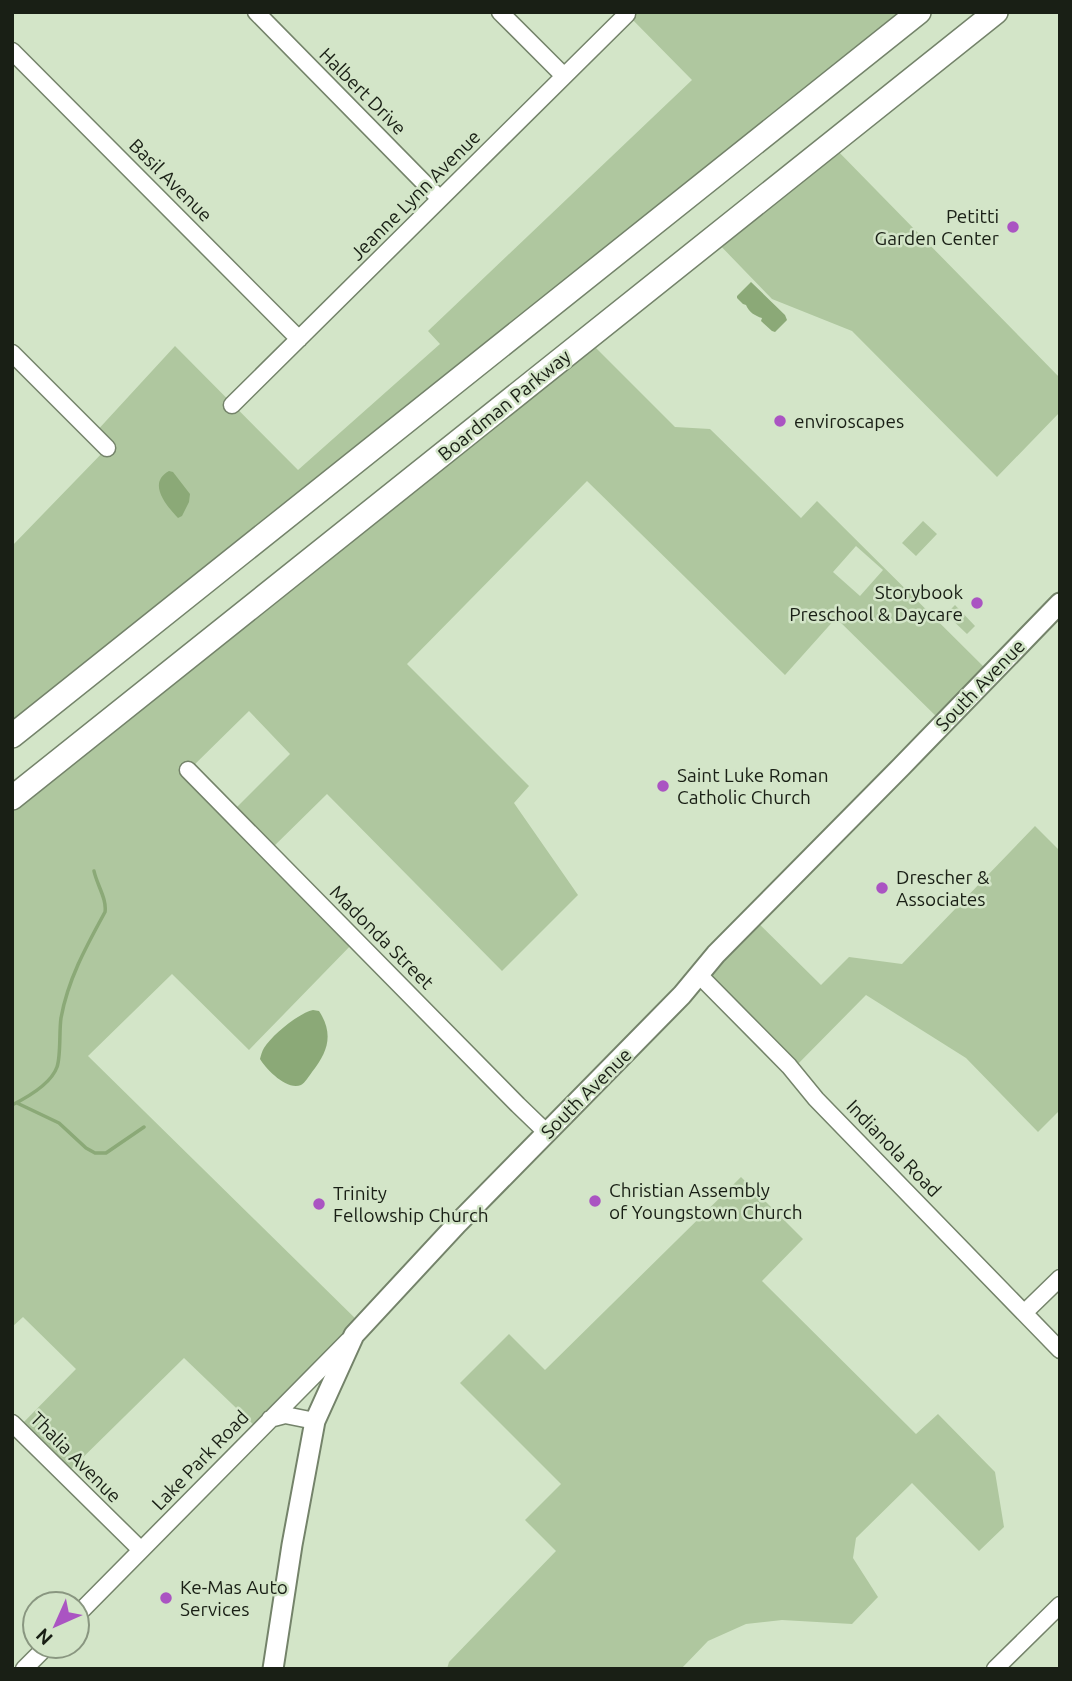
<svg xmlns="http://www.w3.org/2000/svg" width="1072" height="1681" font-family="Ubuntu,sans-serif">
	<style>
		.green { fill: #afc79f; fill-rule: evenodd }
		.water { fill: #8ba977 }
		.lines { fill: none; stroke-linecap: round; stroke-linejoin: round }
		.stream { stroke: #8ba977; stroke-width: 3.5 }
		.minor-casing { stroke: #74836a; stroke-width: 19 }
		.major-casing { stroke: #74836a; stroke-width: 23 }
		.highway-casing { stroke: #74836a; stroke-width: 26 }
		.minor { stroke: #fff; stroke-width: 16 }
		.major { stroke: #fff; stroke-width: 19 }
		.highway { stroke: #fff; stroke-width: 23 }
		.poi-dot { fill: #aa54c2; stroke: #d3e5c8; stroke-width: 2.5 }
		.labels { text-anchor: middle; stroke-width: 5; stroke-linejoin: round; paint-order: stroke }
		.street-label { font-size: 19px; fill: #191f15; stroke: #d3e5c8 }
		.poi-label { font-size: 19px; fill: #191f15; stroke: #d3e5c8; text-anchor: start }
	</style>
	<rect width="100%" height="100%" fill="#d3e5c8"/>
	<path class="green" d="M 625,12 L 919,12 L 12,736 L 12,546 L 107,448 L 94,434 L 175,346 L 298,470 L 440,344 L 428,331 L 692,80 Z
		M 831,144 L 1060,378 L 1060,412 L 997,477 L 852,331 L 772,299 L 713,238 Z
		M 587,339 L 675,427 L 710,429 L 801,518 L 817,501 L 991,674 L 943,723 L 836,618 L 785,675 L 587,481 L 407,664 L 529,786 L 514,803 L 578,895 L 502,971 L 327,794 L 268,852 L 356,940 L 249,1050 L 172,974 L 88,1056 L 362,1325 L 259,1430 L 184,1358 L 65,1475 L 18,1428 L 76,1369 L 23,1317 L 12,1327 L 12,798 ZM 856,546 L 883,570 L 860,596 L 833,572 ZM 249,711 L 290,754 L 230,814 L 189,770 Z
		M 923,521 L 937,534 L 916,556 L 902,543 Z
		M 955,605 L 975,626 L 967,634 L 946,614 Z
		M 1035,826 L 1060,851 L 1060,1110 L 1038,1132 L 966,1058 L 866,995 L 792,1070 L 699,975 L 752,917 L 821,985 L 849,957 L 902,964 Z
		M 741,1177 L 803,1239 L 762,1281 L 916,1434 L 938,1414 L 995,1472 L 1004,1527 L 979,1551 L 912,1483 L 856,1538 L 853,1558 L 878,1597 L 852,1624 L 782,1620 L 746,1624 L 708,1641 L 681,1669 L 447,1669 L 449,1662 L 556,1551 L 525,1520 L 561,1484 L 460,1383 L 509,1334 L 545,1370 Z"/>
	<path class="water" d="M 751,282 L 785,315 L 787,320 L 775,332 L 772,331 L 761,321 L 762,318 C 755,316 749,312 746,305 L 743,304 L 737,298 L 737,296 Z
		M 169,471 L 173,472 L 190,494 L 189,502 L 182,516 L 178,518 C 166,505 147,483 169,471 Z
		M 313,1010 L 319,1011 C 334,1034 328,1052 312,1072 C 309,1076 305,1083 301,1085 C 287,1091 266,1069 260,1059 C 261,1055 262,1051 264,1048 C 272,1035 299,1013 313,1010 Z"/>
	<g class="lines">
		<path class="stream" d="M 17,1103 L 59,1123 L 86,1148 L 95,1153 L 106,1153 L 144,1127
			M 12,1105 C 28,1097 51,1084 57,1067 C 61,1056 59,1031 61,1018 C 68,979 87,945 105,912 C 107,899 97,885 94,871"/>
		<g class="minor-casing">
			<path id="minor" d="M 256,12 L 440,199
				M 500,12 L 564,76
				M 12,51 L 299,339
				M 12,353 L 107,448
				M 232,405 L 627,14
				M 188,770 L 518,1105 L 546,1132
				M 699,975 L 789,1066 L 816,1099 L 1060,1350
				M 1024,1313 L 1060,1278
				M 270,1419 L 285,1415 L 315,1421
				M 12,1423 L 141,1550
				M 77,1615 L 348,1341
				M 24,1669 L 47,1646
				M 995,1669 L 1060,1605"/>
		</g>
		<g class="major-casing">
			<path id="major" d="M 273,1669 L 292,1545 L 315,1421 L 354,1335 L 457,1224 L 682,995 L 716,954 L 901,767 L 1060,603"/>
		</g>
		<g class="highway-casing">
			<path id="highway" d="M 12,736 L 919,12
				M 12,798 L 996,12"/>
		</g>
		<use href="#minor" class="minor"/>
		<use href="#major" class="major"/>
		<use href="#highway" class="highway"/>
	</g>
	<g class="poi-dot">
		<circle cx="1013" cy="227" r="7"/>
		<circle cx="780" cy="421" r="7"/>
		<circle cx="977" cy="603" r="7"/>
		<circle cx="663" cy="786" r="7"/>
		<circle cx="882" cy="888" r="7"/>
		<circle cx="595" cy="1201" r="7"/>
		<circle cx="319" cy="1204" r="7"/>
		<circle cx="166" cy="1598" r="7"/>
	</g>
	<g class="labels">
		<g class="street-label">
			<text transform="translate(363 91) rotate(45)" y="7">Halbert Drive</text>
			<text transform="translate(171 180) rotate(45)" y="7">Basil Avenue</text>
			<text transform="translate(415 195) rotate(-45)" y="7">Jeanne Lynn Avenue</text>
			<text transform="translate(504 405) rotate(-39)" y="7">Boardman Parkway</text>
			<text transform="translate(980 685) rotate(-46)" y="7">South Avenue</text>
			<text transform="translate(382 937) rotate(45)" y="7">Madonda Street</text>
			<text transform="translate(586 1093) rotate(-45)" y="7">South Avenue</text>
			<text transform="translate(894 1148) rotate(46)" y="7">Indianola Road</text>
			<text transform="translate(76 1457) rotate(45)" y="7">Thalia Avenue</text>
			<text transform="translate(200 1460) rotate(-46)" y="7">Lake Park Road</text>
		</g>
		<g class="poi-label">
			<text x="999" y="223" text-anchor="end">Petitti<tspan x="999" dy="22">Garden Center</tspan></text>
			<text x="794" y="428">enviroscapes</text>
			<text x="963" y="599" text-anchor="end">Storybook<tspan x="963" dy="22">Preschool &amp; Daycare</tspan></text>
			<text x="677" y="782">Saint Luke Roman<tspan x="677" dy="22">Catholic Church</tspan></text>
			<text x="896" y="884">Drescher &amp;<tspan x="896" dy="22">Associates</tspan></text>
			<text x="609" y="1197">Christian Assembly<tspan x="609" dy="22">of Youngstown Church</tspan></text>
			<text x="333" y="1200">Trinity<tspan x="333" dy="22">Fellowship Church</tspan></text>
			<text x="180" y="1594">Ke-Mas Auto<tspan x="180" dy="22">Services</tspan></text>
		</g>
	</g>
	<rect width="1072" height="1681" fill="none" stroke="#191f15" stroke-width="28"/>
	<g transform="translate(56 1625) rotate(225)"><circle r="33" fill="#d3e5c8" stroke="#899680" stroke-width="2"/>
	<path d="M0-5L12 26L0 18L-12 26Z" fill="#aa54c2"/>
	<text y="-10" font-size="19" font-weight="bold" text-anchor="middle" fill="#191f15">N</text>
	</g>
</svg>
